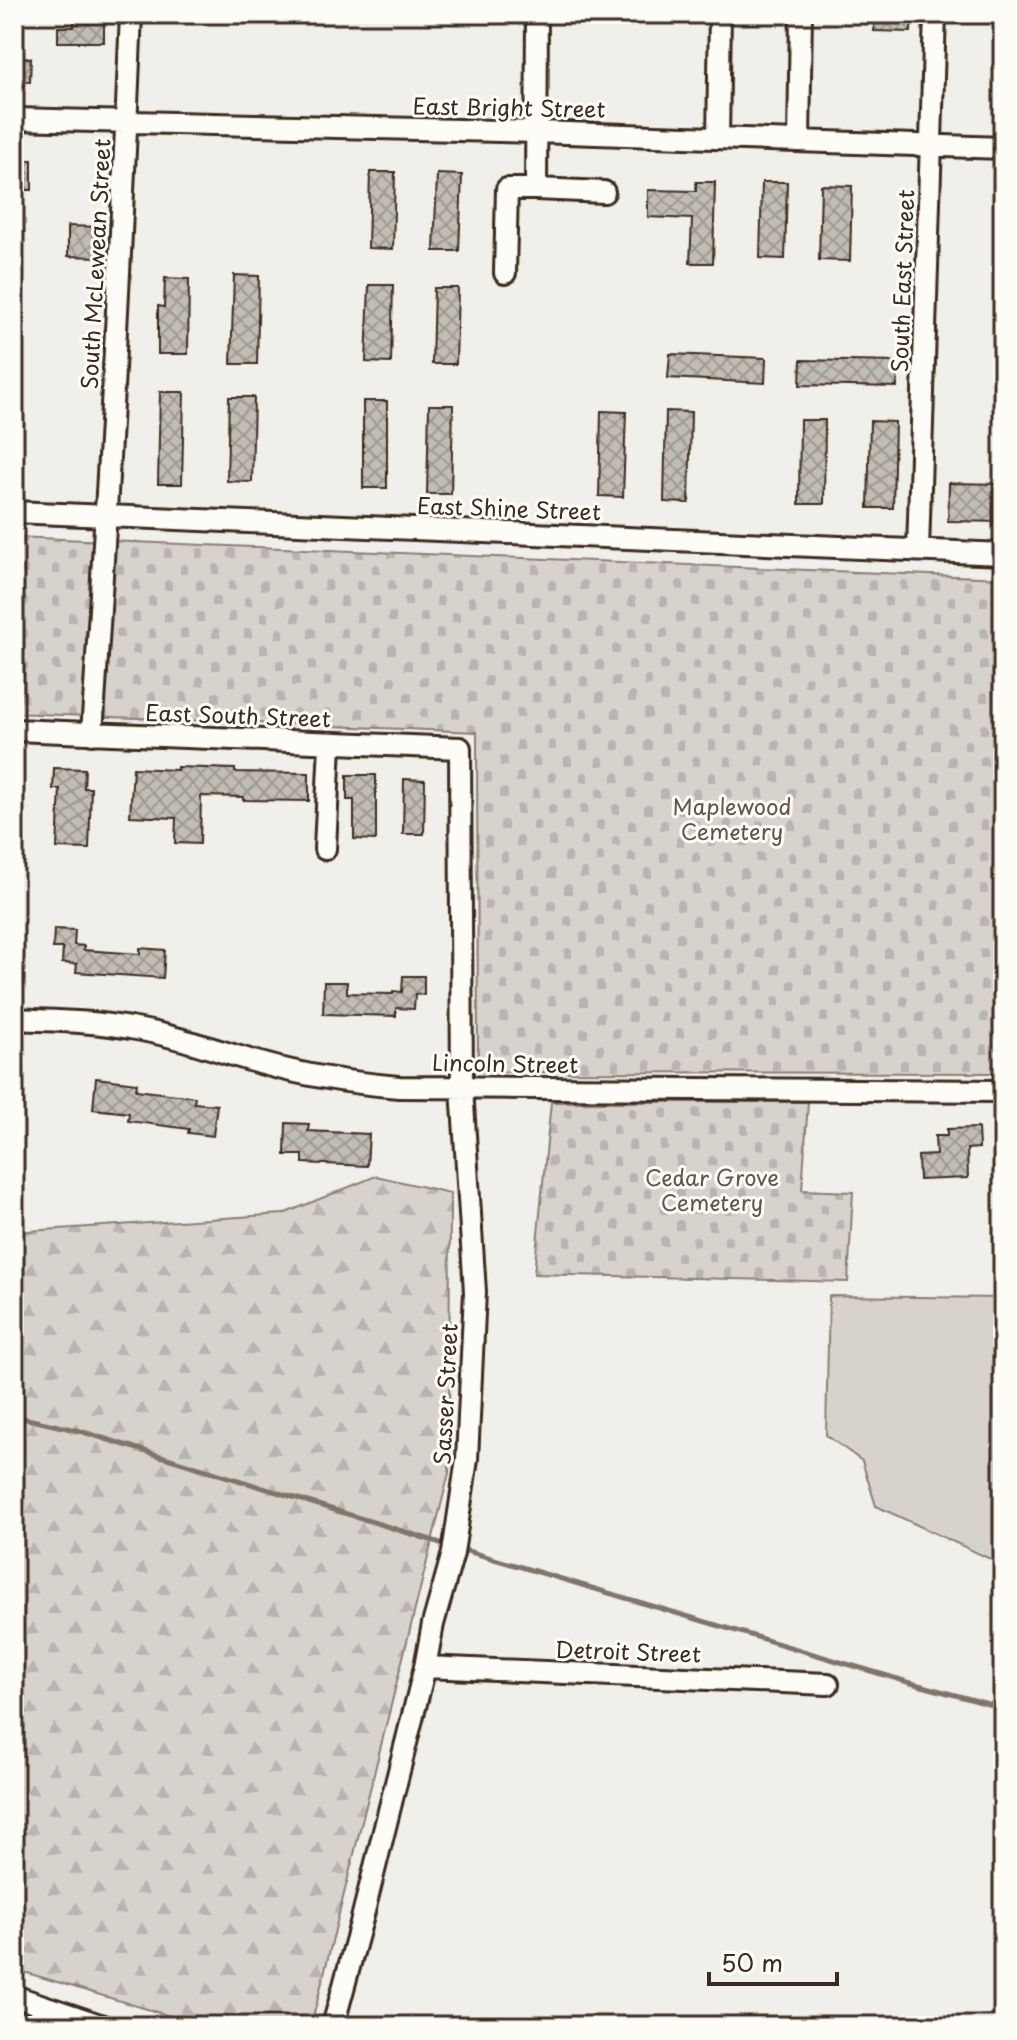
<svg xmlns="http://www.w3.org/2000/svg" width="1017" height="2040" font-family="'Playpen Sans',sans-serif">
	<style>
		.forest { fill: url(#forest-firs); stroke: #897e75; stroke-width: 2 }
		.cemetery { fill: url(#cemetery-stones); stroke: #897e75; stroke-width: 2 }
		.park { fill: #d7d2cc; stroke: #897e75; stroke-width: 2 }
		.lines { fill: none; stroke-linecap: round; stroke-linejoin: round }
		.stream { stroke: #80746b; stroke-width: 5 }
		.building { fill: url(#building-cross-hatch); stroke: #3b2a1e; stroke-width: 2 }
		.minor-casing { stroke: #3b2a1e; stroke-width: 26 }
		.minor { stroke: #fdfcf7; stroke-width: 20 }
		.labels { text-anchor: middle; stroke-width: 6; stroke-linejoin: round; paint-order: stroke }
		.street-label { font-size: 22px; fill: #3b2a1e; stroke: #fdfcf7 }
		.park-label { font-size: 22px; fill: #62544a; stroke: #fdfcf7 }
	</style>
	<defs>
		<pattern id="forest-firs" width="22" height="20" patternUnits="userSpaceOnUse" patternTransform="scale(2)"><rect width="22" height="20" fill="#d7d2cc"/><path d="M5 1l3.5 6h-7zM16 11l3.5 6h-7z" fill="#b9b4af"/></pattern>
		<pattern id="cemetery-stones" width="16" height="16" patternUnits="userSpaceOnUse" patternTransform="scale(2)"><rect width="16" height="16" fill="#d7d2cc"/><path d="M2 7V4a2 2 0 0 1 4 0v3zM10 15v-3a2 2 0 0 1 4 0v3z" fill="#b9b4af"/></pattern>
		<pattern id="building-cross-hatch" width="8" height="8" patternUnits="userSpaceOnUse" patternTransform="scale(2)"><rect width="8" height="8" fill="#c1bcb4"/><path d="M0 0l8 8M0 8l8-8" fill="none" stroke="#9e9992"/></pattern>
	</defs>
	<rect width="100%" height="100%" fill="#f1efea"/>
	<filter id="ink" filterUnits="userSpaceOnUse"><feTurbulence type="fractalNoise" baseFrequency=".0125" numOctaves="2"/><feDisplacementMap in="SourceGraphic" scale="16" xChannelSelector="R" yChannelSelector="G"/><feConvolveMatrix kernelMatrix="1 2 1 2 8 2 1 2 1" color-interpolation-filters="sRGB"/></filter>
	<g filter="url(#ink)">
		<path class="forest" d="M 376,1176 L 450,1193 L 449,1473 L 311,2026 L 203,2026 L 14,1969 L 14,1232 L 283,1214 Z"/>
		<path class="cemetery" d="M 14,537 L 1003,578 L 1003,1073 L 478,1072 L 477,732 L 14,713 Z
			M 551,1102 L 808,1102 L 802,1190 L 853,1192 L 848,1282 L 534,1274 Z"/>
		<path class="park" d="M 829,1296 L 1003,1298 L 1003,1568 L 995,1561 L 876,1506 L 862,1461 L 826,1435 Z"/>
		<g class="lines">
			<path class="stream" d="M 14,1416 L 80,1431 L 447,1545
				M 464,1550 L 911,1683 L 1003,1708"/>
		</g>
		<path class="building" d="M 74,14 L 104,14 L 104,42 L 58,42 L 58,27 L 74,27 Z
			M 875,14 L 912,14 L 911,32 L 874,31 Z
			M 14,57 L 31,58 L 30,82 L 14,81 Z
			M 14,160 L 32,160 L 32,190 L 14,190 Z
			M 370,172 L 395,172 L 393,249 L 368,248 Z
			M 437,174 L 462,175 L 459,251 L 434,251 Z
			M 696,182 L 715,182 L 713,263 L 690,263 L 692,219 L 648,217 L 648,190 L 696,191 Z
			M 762,182 L 787,182 L 785,259 L 760,258 Z
			M 821,185 L 852,186 L 850,261 L 819,260 Z
			M 68,226 L 99,227 L 98,257 L 68,256 Z
			M 234,275 L 259,276 L 257,364 L 231,364 Z
			M 165,278 L 189,279 L 188,354 L 158,354 L 158,306 L 164,307 Z
			M 369,285 L 393,285 L 391,363 L 366,362 Z
			M 434,288 L 458,288 L 456,364 L 432,364 Z
			M 670,354 L 766,358 L 765,383 L 668,378 Z
			M 801,360 L 898,362 L 897,387 L 800,385 Z
			M 160,392 L 184,392 L 182,484 L 158,484 Z
			M 229,397 L 254,397 L 252,482 L 227,481 Z
			M 363,401 L 387,401 L 387,488 L 363,488 Z
			M 429,405 L 453,405 L 451,494 L 427,494 Z
			M 601,411 L 626,412 L 623,497 L 599,496 Z
			M 666,411 L 691,412 L 689,503 L 664,502 Z
			M 800,420 L 825,420 L 824,504 L 799,504 Z
			M 870,421 L 895,422 L 893,508 L 868,508 Z
			M 949,483 L 1003,484 L 1003,522 L 948,521 Z
			M 177,767 L 235,769 L 235,772 L 309,773 L 309,801 L 243,800 L 243,797 L 201,796 L 200,844 L 175,843 L 176,818 L 130,816 L 133,768 L 177,770 Z
			M 54,768 L 85,769 L 84,788 L 91,788 L 89,849 L 57,848 L 60,789 L 53,789 Z
			M 347,775 L 376,775 L 376,840 L 354,839 L 354,800 L 347,800 Z
			M 404,779 L 425,780 L 424,834 L 403,834 Z
			M 54,929 L 75,930 L 74,945 L 84,946 L 83,950 L 140,954 L 140,948 L 165,950 L 163,978 L 76,972 L 77,964 L 62,963 L 63,948 L 53,948 Z
			M 403,976 L 424,976 L 424,995 L 415,994 L 414,1009 L 396,1008 L 396,1016 L 323,1014 L 324,982 L 347,982 L 347,993 L 393,994 L 393,991 L 402,992 Z
			M 96,1078 L 137,1083 L 136,1090 L 195,1097 L 194,1103 L 217,1105 L 213,1136 L 188,1133 L 189,1129 L 128,1121 L 129,1113 L 93,1109 Z
			M 286,1123 L 309,1124 L 308,1131 L 369,1134 L 367,1166 L 303,1163 L 303,1155 L 285,1155 Z
			M 978,1128 L 979,1148 L 967,1149 L 968,1178 L 919,1180 L 918,1156 L 936,1155 L 935,1136 L 947,1136 L 947,1129 Z"/>
		<g class="lines">
			<g class="minor-casing">
				<path id="minor" d="M 14,119 L 537,132 L 1003,148
					M 718,138 L 720,14
					M 799,141 L 801,14
					M 536,189 L 604,192
					M 505,273 L 507,189 L 536,189 L 537,14
					M 14,512 L 1003,554
					M 918,550 L 935,14
					M 14,730 L 460,748 L 462,1088 L 475,1292 L 467,1459 L 453,1553 L 433,1624 L 425,1667 L 361,1923 L 333,2026
					M 92,734 C 108,494 121,254 131,14
					M 325,849 L 330,744
					M 14,1019 C 53,1021 92,1021 130,1028 C 175,1035 217,1051 260,1063 C 306,1076 352,1083 399,1087 L 1003,1091
					M 425,1667 L 828,1684
					M 14,1996 L 103,2026"/>
			</g>
			<use href="#minor" class="minor"/>
		</g>
	</g>
	<g class="labels">
		<g class="street-label">
			<text transform="translate(509 108) rotate(1)" y="8">East Bright Street</text>
			<text transform="translate(96 264) rotate(-87)" y="8">South McLewean Street</text>
			<text transform="translate(903 281) rotate(-88)" y="8">South East Street</text>
			<text transform="translate(509 509) rotate(2)" y="8">East Shine Street</text>
			<text transform="translate(238 716) rotate(2)" y="8">East South Street</text>
			<text transform="translate(505 1064) rotate(1)" y="8">Lincoln Street</text>
			<text transform="translate(446 1394) rotate(-87)" y="8">Sasser Street</text>
			<text transform="translate(628 1652) rotate(2)" y="8">Detroit Street</text>
		</g>
		<g class="park-label">
			<text x="732" y="815">Maplewood<tspan x="732" dy="25">Cemetery</tspan></text>
			<text x="712" y="1186">Cedar Grove<tspan x="712" dy="25">Cemetery</tspan></text>
		</g>
	</g>
	<rect width="1017" height="2040" fill="none" stroke="#fdfcf7" stroke-width="48"/>
	<rect x="24" y="24" width="969" height="1992" fill="none" stroke="#3b2a1e" stroke-width="3" filter="url(#ink)"/>
	<path d="M709 1972v12h128v-12" fill="none" stroke="#3b2a1e" stroke-width="4"/>
	<text x="721" y="1972" font-size="24" fill="#3b2a1e" stroke="#fdfcf7" stroke-width="6" paint-order="stroke">50 m</text>
</svg>
